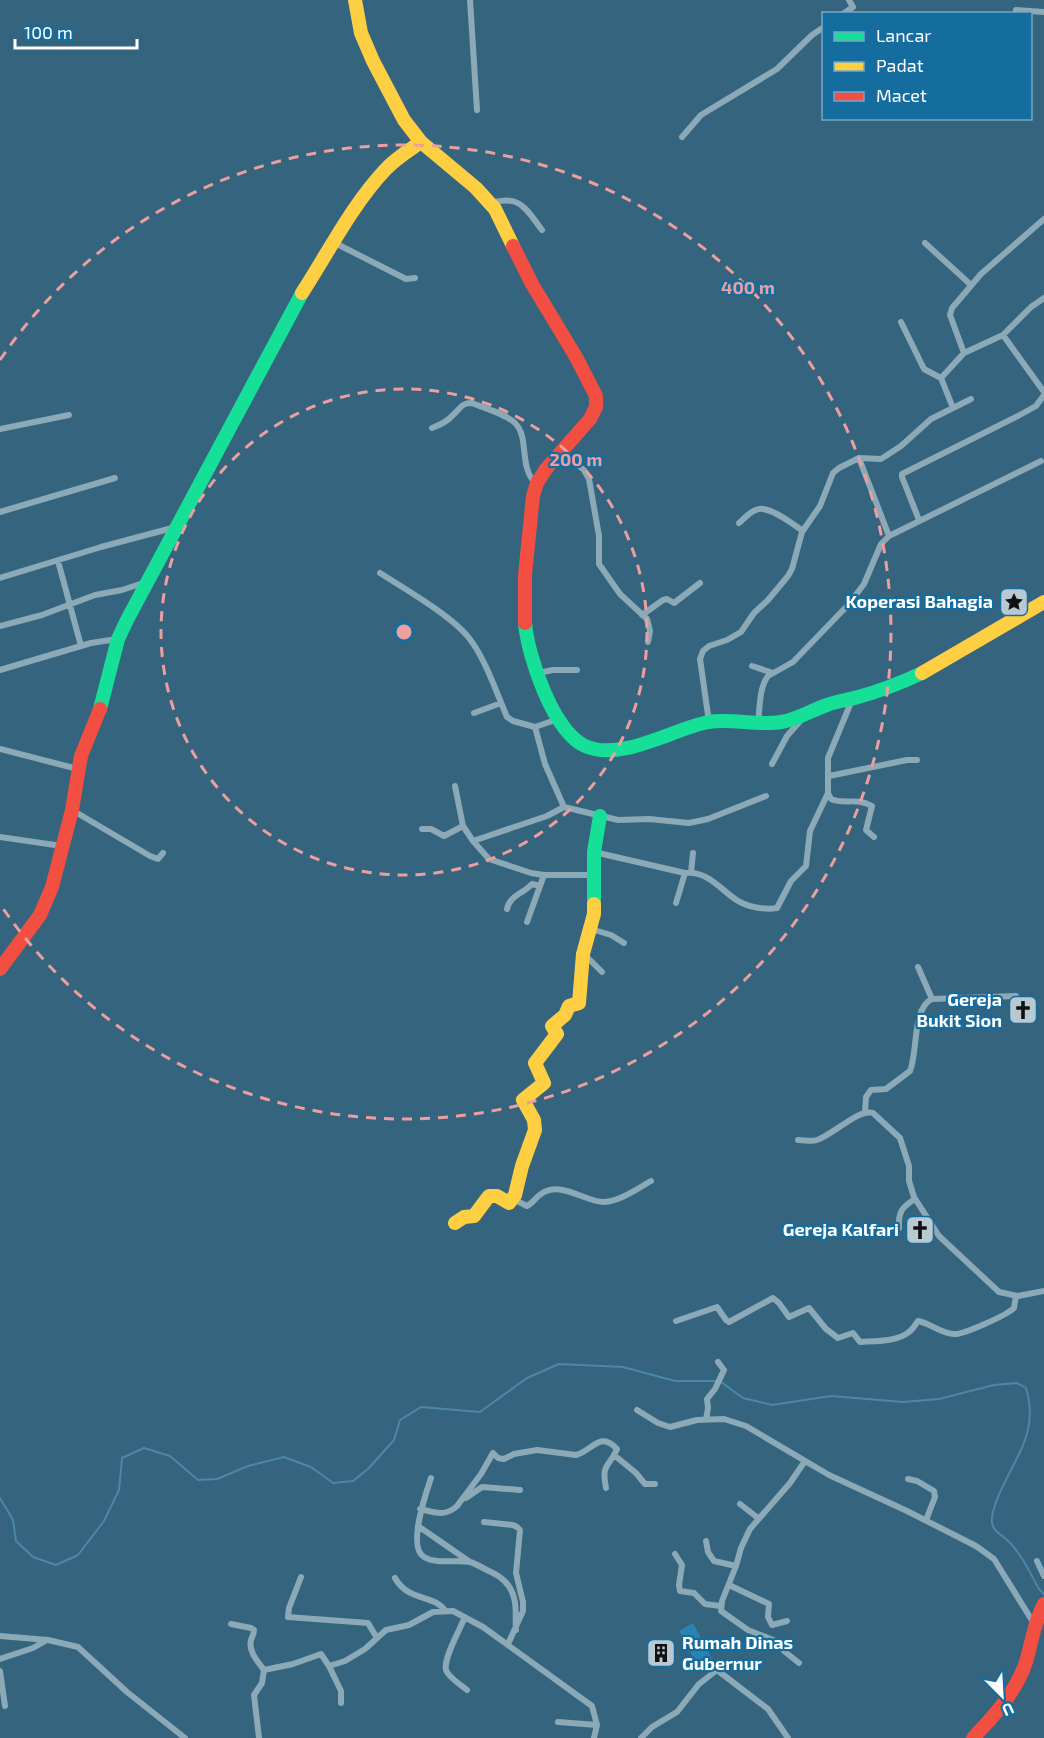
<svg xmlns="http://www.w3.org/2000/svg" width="1044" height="1738" font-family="'Exo 2',sans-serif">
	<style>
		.green { fill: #2a83b4 }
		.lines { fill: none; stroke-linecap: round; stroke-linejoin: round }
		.stream { stroke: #4d87a8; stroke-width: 2 }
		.street { stroke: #8ca9b8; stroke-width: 6 }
		.fast { stroke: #16e098; stroke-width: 14 }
		.slow { stroke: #ffcf43; stroke-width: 14 }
		.jam { stroke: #f24e42; stroke-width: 14 }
		.ring { fill: none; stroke: #ed9e9e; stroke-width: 3; stroke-dasharray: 10 8 }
		.labels { text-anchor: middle; stroke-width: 4.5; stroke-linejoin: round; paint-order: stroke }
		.poi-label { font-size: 18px; font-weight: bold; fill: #fff; stroke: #156c9e; text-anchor: end }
		.centre { fill: #ed9e9e; stroke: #156c9e; stroke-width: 3 }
		.ring-label { font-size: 18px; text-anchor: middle; font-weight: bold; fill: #ed9e9e; stroke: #156c9e; stroke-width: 4.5; stroke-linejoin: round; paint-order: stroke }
	</style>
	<rect width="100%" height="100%" fill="#34647e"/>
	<path class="green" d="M 693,1623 L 713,1661 L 699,1668 L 679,1631 Z"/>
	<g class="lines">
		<path class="stream" d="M 721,1382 L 743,1398 L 772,1405 L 831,1396 L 903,1402 L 939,1399 L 994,1385 L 1017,1383 L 1026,1388 C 1041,1437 1009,1463 995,1505 C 993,1511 991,1517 992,1523 C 994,1532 999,1533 1006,1539 C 1021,1552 1030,1573 1039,1589 L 1044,1594
			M 0,1498 L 13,1520 L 16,1541 L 33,1557 L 56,1565 L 78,1555 L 104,1521 L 119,1490 L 122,1458 L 144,1448 L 170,1456 L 198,1480 L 217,1479 L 248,1466 L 284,1457 L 311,1467 L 333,1483 L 353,1481 L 369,1468 L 394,1440 L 400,1420 L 421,1407 L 480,1412 L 527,1378 L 559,1364 L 623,1367 L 675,1381 L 716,1381"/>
		<path class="street" d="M 470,0 L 477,110
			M 1016,10 L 1044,12
			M 843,14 L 853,7 L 849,0
			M 682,137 L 701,115 L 777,69 L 812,35 L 824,27
			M 491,203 C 520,194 526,209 542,230
			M 335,243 L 406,279 L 415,278
			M 925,243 L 971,285
			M 901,322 L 924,369 L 941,378
			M 1003,335 L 1031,307 L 1044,298
			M 964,353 L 1003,335 L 1044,392
			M 953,408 L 941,378 L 964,353 L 950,315 L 952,308 L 981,274 L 1044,219
			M 432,428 C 440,425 448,421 453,415 C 461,408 461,403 472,403 C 486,409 504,413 515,423 C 530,438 518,466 536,484
			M 0,429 L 69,415
			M 561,452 L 584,470 L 589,479 L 599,536 L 599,564 L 620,594 L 647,619 L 650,631 L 648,642
			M 0,512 L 115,478
			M 919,520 L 902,477 L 902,474 L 1018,416 L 1036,406 L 1044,395
			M 739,523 C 745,518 751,510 759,509 C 771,507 793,524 803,531
			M 889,536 L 859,458 L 881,459 L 901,446 L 931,419 L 971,399
			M 58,561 L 81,646
			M 380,573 C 405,589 452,616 469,638 C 485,658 497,694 507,717 L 513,721 L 535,727
			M 0,578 L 101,547 L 176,527
			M 642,615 L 663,600 L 667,599 L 674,603 L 700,583
			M 0,626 L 42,615 L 95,595 L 122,590 L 146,582
			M 752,666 L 773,673
			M 0,670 L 91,643 L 117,639
			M 538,673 L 553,670 L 577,670
			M 474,713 L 501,703
			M 558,719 L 535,727 L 545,764 L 564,807 L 618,820 L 649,819 L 689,823 L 708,819 L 766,796
			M 709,722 L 700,659 L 703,651 L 709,646 L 727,640 L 741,632 L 754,613 L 768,600 L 788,576 L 792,569 L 802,532 L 820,506 L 833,473 L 839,468 L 859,458
			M 758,723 C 760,707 759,688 768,676 L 793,662 L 849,604 L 864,584 L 881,544 L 889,536 L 1041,461
			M 0,749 L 78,769
			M 772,764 L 787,736 L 802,719
			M 829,776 L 907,760 L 917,760
			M 455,786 L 463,826 L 473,841 L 547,816 L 564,807
			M 828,793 L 831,799 C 845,805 856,797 872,806 L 866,830 L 874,837
			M 72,810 L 150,856 L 158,859 L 163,853
			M 422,829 L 431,829 L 444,836 L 463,826
			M 0,837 L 62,846
			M 473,841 L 489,859 L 531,873 L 544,875
			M 594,852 L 685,873 C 707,871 718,887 735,899 C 746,907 764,910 777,908 L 791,881 L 806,866 L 810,831 L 828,793 L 828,758 L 852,700
			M 691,873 L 693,853
			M 676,903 L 685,873
			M 507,909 C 510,895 523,894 532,884 L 540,886
			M 527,922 L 544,875 L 593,875
			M 591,929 L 611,935 L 624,943
			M 584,954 L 602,972
			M 918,967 L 932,999
			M 865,1112 L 866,1097 L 871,1090 L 886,1089 L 910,1071 C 918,1052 912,1008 932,999 L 1016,996
			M 798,1140 C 805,1140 811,1142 817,1140 C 833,1135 859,1108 873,1113 L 900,1138 L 909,1166 L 909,1181 L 914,1197 L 939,1236 L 999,1292 L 1018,1296 L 1044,1291
			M 513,1199 L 527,1206 C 533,1203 536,1197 541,1194 C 561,1180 585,1202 604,1202 C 620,1201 637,1189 651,1181
			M 899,1228 C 898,1212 902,1207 915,1199
			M 676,1321 L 717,1307 L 726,1320 L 729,1322 L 773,1298 L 779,1303 L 789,1317 L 809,1308 L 826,1329 L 838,1338 L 853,1333 L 860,1342 C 874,1341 897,1342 909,1332 C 913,1329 915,1325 918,1321 C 930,1323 941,1334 954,1334 C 963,1335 1007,1315 1014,1308 L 1016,1296
			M 637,1410 L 658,1423 L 670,1427 L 697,1420 L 724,1419 L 746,1426 L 829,1475 L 907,1511 L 976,1546 L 994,1559 L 1033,1622
			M 706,1420 L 708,1408 L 707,1399 L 715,1389 L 724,1370 L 718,1362
			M 614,1455 L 636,1473 L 645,1484 L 655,1484
			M 431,1478 C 426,1493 407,1547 424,1557 C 437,1565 456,1559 470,1562 C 477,1564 484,1569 491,1572 C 502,1577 511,1585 514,1598 C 517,1608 515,1619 516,1630
			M 908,1479 L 917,1481 L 934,1491 L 935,1497 L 926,1520
			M 466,1498 L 482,1487 L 520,1490
			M 740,1504 L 758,1518
			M 457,1506 L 481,1474 L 493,1453 L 498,1458 L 504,1459 L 514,1454 L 537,1450 L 576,1455 C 592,1451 600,1430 617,1449 C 609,1468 601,1463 606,1488
			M 420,1509 C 436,1513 446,1517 458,1505
			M 484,1522 L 513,1525 L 517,1527 L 520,1530 L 516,1573 L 523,1602 L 523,1611 L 508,1644
			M 418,1526 L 470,1562
			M 706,1541 L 708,1552 L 714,1561 L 736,1566 L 741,1548 L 750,1529 L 790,1483 L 805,1461
			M 675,1554 L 682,1565 L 679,1585 L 680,1591 L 694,1593 L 705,1604 L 720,1606
			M 1037,1561 L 1044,1576
			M 736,1566 L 722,1601 L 721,1611 L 748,1630 L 778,1642 L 784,1651 L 799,1663
			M 301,1577 L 289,1608 L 288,1617 L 368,1623 L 377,1638
			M 395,1578 C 408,1602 437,1595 445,1611
			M 729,1585 L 769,1604 L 768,1617 L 772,1625 L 787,1621
			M 465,1617 C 460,1629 443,1659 446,1670 C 449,1678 460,1684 467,1690
			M 231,1624 L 251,1628 L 254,1630 C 254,1634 252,1637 251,1640 C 248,1651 258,1662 264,1670
			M 0,1636 L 48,1640 L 78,1647 L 127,1692 L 185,1738
			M 0,1659 L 33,1648 L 47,1640
			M 329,1666 L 341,1691 L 341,1703
			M 0,1671 L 5,1706
			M 558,1722 L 597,1725
			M 259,1738 L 254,1695 L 262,1683 L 264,1670 L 293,1664 L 321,1654 L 329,1666 L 345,1661 L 365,1649 L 386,1630 L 409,1625 L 433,1612 L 453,1611 L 483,1627 L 592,1706 L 597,1725 L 594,1738
			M 641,1738 L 652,1727 L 677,1712 L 699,1684 L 717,1670 L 768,1709 L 788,1738"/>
		<path class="fast" d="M 525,623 C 528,657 553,731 585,746 C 621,762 673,729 708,722 C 732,718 757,726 781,722 C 797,720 812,710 827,705 C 837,701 848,700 858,697 C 880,691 901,683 922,673
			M 100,709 L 118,639 L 127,620 L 302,293
			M 594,904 L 594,852 L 600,816"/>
		<path class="slow" d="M 355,0 L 361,33 L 373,61 L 404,120 L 421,142 L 476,188 L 495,209 L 513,246
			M 302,293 C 328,253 352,205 385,170 C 395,159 408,151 421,142
			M 922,673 L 1044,602
			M 455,1223 L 464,1217 L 474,1216 L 489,1196 L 497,1196 L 509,1203 L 515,1195 L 522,1166 L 535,1130 L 534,1120 L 523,1100 L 544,1083 L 535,1063 L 557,1034 L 552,1026 L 565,1015 L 569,1006 L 579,1003 L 583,954 L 594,914 L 594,904"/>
		<path class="jam" d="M 513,246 L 532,284 L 576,357 L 596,396 L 596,407 L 590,419 L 546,469 L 537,483 L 533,496 L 525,575 L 525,623
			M 0,969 L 40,915 L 52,887 L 72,810 L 81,756 L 100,709
			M 973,1738 C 994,1716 1016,1692 1026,1662 C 1032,1642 1034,1622 1044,1604"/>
	</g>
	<g class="ring">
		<circle cx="404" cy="632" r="243"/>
		<path d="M0 360A487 487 0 1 1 0 904"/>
	</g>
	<defs>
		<g id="sight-square" transform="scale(1.5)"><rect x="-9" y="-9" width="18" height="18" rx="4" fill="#b8c9d2" stroke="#156c9e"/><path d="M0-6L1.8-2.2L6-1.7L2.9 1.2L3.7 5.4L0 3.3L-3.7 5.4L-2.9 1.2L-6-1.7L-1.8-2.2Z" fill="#111"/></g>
		<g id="church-square" transform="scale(1.5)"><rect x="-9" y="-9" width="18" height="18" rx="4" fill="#b8c9d2" stroke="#156c9e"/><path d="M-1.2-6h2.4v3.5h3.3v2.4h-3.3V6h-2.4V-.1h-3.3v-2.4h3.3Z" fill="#111"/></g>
		<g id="building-square" transform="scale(1.5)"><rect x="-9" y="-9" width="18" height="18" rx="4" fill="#b8c9d2" stroke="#156c9e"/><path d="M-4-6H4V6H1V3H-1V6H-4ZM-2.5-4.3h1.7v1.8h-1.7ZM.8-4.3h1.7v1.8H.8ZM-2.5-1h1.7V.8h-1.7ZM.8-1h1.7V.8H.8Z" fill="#111"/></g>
	</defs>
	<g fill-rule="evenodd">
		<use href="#sight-square" x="1014" y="602"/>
		<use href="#church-square" x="1023" y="1010"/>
		<use href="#church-square" x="920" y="1230"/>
		<use href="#building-square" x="661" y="1653"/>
	</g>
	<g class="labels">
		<g class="poi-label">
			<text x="993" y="608">Koperasi Bahagia</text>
			<text x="1002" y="1006">Gereja<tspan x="1002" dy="21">Bukit Sion</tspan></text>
			<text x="899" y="1236">Gereja Kalfari</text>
			<text x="682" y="1649" text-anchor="start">Rumah Dinas<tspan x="682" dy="21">Gubernur</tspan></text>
		</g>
	</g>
	<circle cx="404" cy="632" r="9" class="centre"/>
	<g class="ring-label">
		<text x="748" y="294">400 m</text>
		<text x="576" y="466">200 m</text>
	</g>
	<rect x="822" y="12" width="210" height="108" fill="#156c9e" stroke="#73a7c5" stroke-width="1.5"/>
	<rect x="834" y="32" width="30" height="9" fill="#16e098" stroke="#73a7c5" stroke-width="1.5"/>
	<text x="876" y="42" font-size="18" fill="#ffffff">Lancar</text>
	<rect x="834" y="62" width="30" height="9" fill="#ffcf43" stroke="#73a7c5" stroke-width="1.5"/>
	<text x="876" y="72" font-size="18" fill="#ffffff">Padat</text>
	<rect x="834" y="92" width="30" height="9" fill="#f24e42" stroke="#73a7c5" stroke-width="1.5"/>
	<text x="876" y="102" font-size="18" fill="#ffffff">Macet</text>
	<g transform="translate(1002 1696) rotate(156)" stroke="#156c9e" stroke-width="4.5" paint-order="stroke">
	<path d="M0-4.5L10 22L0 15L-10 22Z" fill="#ffffff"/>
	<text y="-9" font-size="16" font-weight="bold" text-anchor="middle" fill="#ffffff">U</text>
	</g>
	<path d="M15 39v9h122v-9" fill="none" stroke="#ffffff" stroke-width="3"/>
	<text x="24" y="39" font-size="18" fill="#ffffff" stroke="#156c9e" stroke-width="4.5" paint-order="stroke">100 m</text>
</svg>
